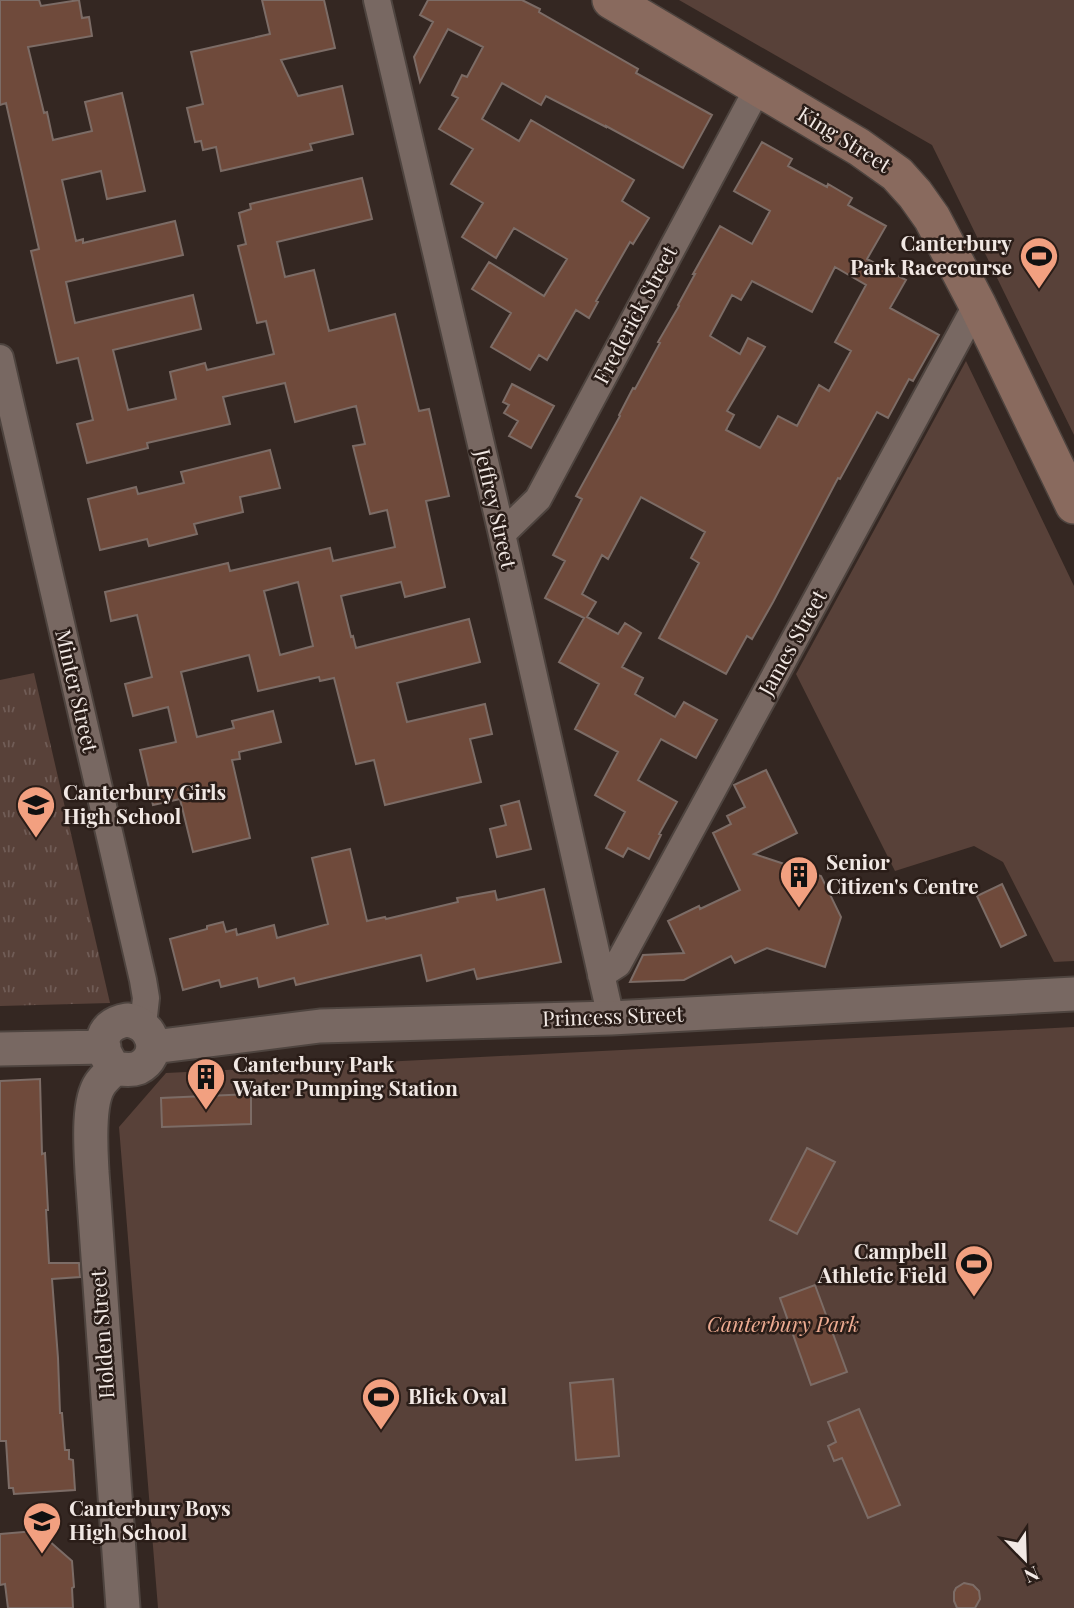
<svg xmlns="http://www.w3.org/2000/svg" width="1074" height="1608" font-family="'Playfair Display',serif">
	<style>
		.grass { fill: url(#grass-tufts) }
		.green { fill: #584139 }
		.building { fill: #6f4a3b; stroke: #7c6c66; stroke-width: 2; fill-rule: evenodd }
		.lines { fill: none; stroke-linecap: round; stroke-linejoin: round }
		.minor-casing { stroke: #4e443f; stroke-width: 30 }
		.tertiary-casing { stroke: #4e443f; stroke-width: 37 }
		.secondary-casing { stroke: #4e443f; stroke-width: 40 }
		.minor { stroke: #786862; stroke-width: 26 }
		.tertiary { stroke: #786862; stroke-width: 33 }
		.secondary { stroke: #896a5e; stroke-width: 37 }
		.labels { text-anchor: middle; stroke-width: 5; stroke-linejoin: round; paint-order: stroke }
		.street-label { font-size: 21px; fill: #f1e8e4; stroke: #2a1d18 }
		.poi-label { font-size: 21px; font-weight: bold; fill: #f1e8e4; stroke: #2a1d18; text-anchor: start }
		.park-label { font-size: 21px; font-style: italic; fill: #eeac92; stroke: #2a1d18 }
	</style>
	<defs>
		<pattern id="grass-tufts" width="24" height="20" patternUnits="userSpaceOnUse" patternTransform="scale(1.75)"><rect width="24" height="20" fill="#584139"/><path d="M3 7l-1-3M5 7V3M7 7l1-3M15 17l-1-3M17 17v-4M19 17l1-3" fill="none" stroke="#705c56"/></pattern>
	</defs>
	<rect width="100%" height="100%" fill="#342722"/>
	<path class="grass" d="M 34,673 L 110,1003 L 0,1006 L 0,680 Z"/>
	<path class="green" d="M 679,0 L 1074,0 L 1074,435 L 932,145 Z
		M 966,361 L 1074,586 L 1074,961 L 1054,962 L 1003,862 L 974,846 L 895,871 L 796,674 Z
		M 1074,1027 L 1074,1608 L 158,1608 L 119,1127 L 166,1073 Z"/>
	<path class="building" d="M 0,0 L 39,0 L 41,6 L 79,0 L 82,18 L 89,17 L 92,36 L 28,47 L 44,113 L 47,112 L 53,140 L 92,131 L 85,102 L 122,93 L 145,191 L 107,199 L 101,171 L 62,180 L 76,241 L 83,239 L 83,243 L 175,221 L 183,255 L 66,282 L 75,323 L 193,295 L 201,329 L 113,350 L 128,410 L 176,399 L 170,372 L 205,363 L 207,370 L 274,354 L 266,321 L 257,323 L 238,246 L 246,244 L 239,213 L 251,209 L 250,204 L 362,178 L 372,219 L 277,242 L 285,277 L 314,270 L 329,331 L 395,314 L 419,411 L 429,409 L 449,496 L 426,501 L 445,587 L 405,597 L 401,582 L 341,596 L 351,637 L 353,636 L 356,648 L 469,619 L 480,662 L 397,683 L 407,722 L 485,704 L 492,734 L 470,739 L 481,782 L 385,805 L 374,760 L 356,764 L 334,678 L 320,681 L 319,677 L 258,691 L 249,655 L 181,672 L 197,737 L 234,728 L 232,721 L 273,711 L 281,742 L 239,752 L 240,759 L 232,760 L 250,838 L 193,852 L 180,799 L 153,805 L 140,750 L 176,742 L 168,707 L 133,716 L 125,684 L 152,677 L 137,615 L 111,621 L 105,592 L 228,563 L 230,571 L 330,548 L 333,561 L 395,547 L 387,510 L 370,514 L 353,446 L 365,444 L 356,406 L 295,422 L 285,383 L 223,397 L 230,424 L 147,443 L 148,448 L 87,463 L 77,424 L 93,420 L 78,358 L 57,363 L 31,251 L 39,249 L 6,103 L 0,105 ZM 298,582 L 313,646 L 280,655 L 264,591 Z
		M 262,0 L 324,0 L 335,48 L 281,60 L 298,96 L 342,86 L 353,134 L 310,144 L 312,150 L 221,171 L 216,147 L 203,150 L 201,141 L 195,142 L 187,108 L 203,104 L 191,52 L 270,34 Z
		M 428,0 L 522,0 L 540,9 L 539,12 L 638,69 L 636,73 L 712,115 L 683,168 L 606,126 L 606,127 L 546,96 L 541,105 L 502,83 L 482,119 L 519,141 L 531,120 L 634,180 L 622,201 L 649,218 L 633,244 L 630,242 L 596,301 L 598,302 L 589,318 L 576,310 L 547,360 L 539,355 L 530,370 L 491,347 L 511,313 L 472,289 L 489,262 L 544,296 L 567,259 L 514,228 L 496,258 L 462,237 L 483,203 L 451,184 L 473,149 L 439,129 L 458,98 L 452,95 L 462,75 L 467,77 L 483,47 L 448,29 L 420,82 L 414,57 L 433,22 L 420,15 Z
		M 762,142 L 792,159 L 788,166 L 827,187 L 828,184 L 852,198 L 848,205 L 886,226 L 867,259 L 906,280 L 890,308 L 939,335 L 913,381 L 909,379 L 888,418 L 877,412 L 840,479 L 838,478 L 773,602 L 752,639 L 747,636 L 726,674 L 659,638 L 699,563 L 691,558 L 705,532 L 641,497 L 608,559 L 602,555 L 582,594 L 596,602 L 587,617 L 618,634 L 625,623 L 641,633 L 622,667 L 643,678 L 635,694 L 675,717 L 684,702 L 717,720 L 696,758 L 661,739 L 638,780 L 677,802 L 659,834 L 661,835 L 649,859 L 628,848 L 623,857 L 606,848 L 625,812 L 595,795 L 618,752 L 575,729 L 599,684 L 559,662 L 584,618 L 545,598 L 565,561 L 553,555 L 582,499 L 576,496 L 620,416 L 619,415 L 633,388 L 635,389 L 660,343 L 658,342 L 679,306 L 678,305 L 695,274 L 693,274 L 720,226 L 752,244 L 770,211 L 734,191 ZM 835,267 L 866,285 L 835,342 L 851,351 L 829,391 L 819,385 L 797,426 L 778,416 L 760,448 L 726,430 L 734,415 L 727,411 L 765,347 L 748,338 L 740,354 L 710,336 L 732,295 L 741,300 L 752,281 L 812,312 Z
		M 512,384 L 554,406 L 531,448 L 509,436 L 518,421 L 504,413 L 509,405 L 503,402 Z
		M 270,450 L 280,488 L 240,497 L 243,512 L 194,524 L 197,534 L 149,546 L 147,539 L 100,550 L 88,499 L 136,487 L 138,494 L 184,483 L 181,472 Z
		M 766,770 L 797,833 L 754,854 L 821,876 L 841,917 L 825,967 L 767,948 L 735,963 L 731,956 L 684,980 L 630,982 L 643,955 L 684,953 L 668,921 L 699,906 L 700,909 L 740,890 L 713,833 L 731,824 L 727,816 L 745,807 L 734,785 Z
		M 519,801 L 531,849 L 497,857 L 490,829 L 506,825 L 501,806 Z
		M 350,849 L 367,921 L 385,917 L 386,919 L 458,902 L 457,898 L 495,891 L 497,900 L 544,889 L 561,962 L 477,979 L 474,969 L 427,981 L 421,955 L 296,985 L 294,978 L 259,987 L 257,978 L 221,987 L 219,980 L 183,990 L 170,939 L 207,929 L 207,926 L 223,922 L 226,932 L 236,929 L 237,935 L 274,925 L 277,938 L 328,924 L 312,858 Z
		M 1002,884 L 1026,935 L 1001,947 L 977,896 Z
		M 40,1079 L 42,1154 L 45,1153 L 48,1210 L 46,1210 L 49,1263 L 79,1263 L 80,1277 L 52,1279 L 58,1358 L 60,1413 L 62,1413 L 65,1450 L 69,1450 L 69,1459 L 73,1460 L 75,1490 L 14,1494 L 13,1488 L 9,1488 L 6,1441 L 0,1441 L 0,1081 Z
		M 251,1094 L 251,1124 L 162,1127 L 161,1098 Z
		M 807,1148 L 835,1162 L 797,1234 L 770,1220 Z
		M 815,1285 L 847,1372 L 811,1385 L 780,1298 Z
		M 613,1379 L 619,1456 L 576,1460 L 570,1383 Z
		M 859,1409 L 900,1505 L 868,1518 L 842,1458 L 834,1461 L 828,1446 L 836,1442 L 828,1422 Z
		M 47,1530 L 48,1540 L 72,1561 L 74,1587 L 72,1588 L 73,1608 L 8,1608 L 5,1584 L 0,1585 L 0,1534 Z
		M 964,1583 L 973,1585 L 979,1591 L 980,1599 L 975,1608 L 957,1608 L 954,1601 L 954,1592 L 956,1588 Z"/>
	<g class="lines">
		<g class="minor-casing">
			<path id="minor" d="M 377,0 L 502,534 L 611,1018
				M 0,358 L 143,980 L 146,998 L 143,1025
				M 502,534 L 538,499 L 758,88
				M 601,975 L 618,964 L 977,304"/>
		</g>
		<g class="tertiary-casing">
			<path id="tertiary" d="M 127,1020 C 154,1023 163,1056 138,1068 C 130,1071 122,1069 115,1068 C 97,1049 98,1025 127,1020 Z
				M 153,1047 L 320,1026 L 611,1018 L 1074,994
				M 0,1049 L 104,1047
				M 115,1068 C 110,1073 104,1078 100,1084 C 87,1103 91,1150 92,1172 L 123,1608"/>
		</g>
		<g class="secondary-casing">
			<path id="secondary" d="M 611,0 L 859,147 L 897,174 L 915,194 L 932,218 L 977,304 L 1074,505"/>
		</g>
		<use href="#minor" class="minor"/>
		<use href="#tertiary" class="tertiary"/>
		<use href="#secondary" class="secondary"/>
	</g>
	<defs>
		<g id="stadium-pin" transform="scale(2.0125)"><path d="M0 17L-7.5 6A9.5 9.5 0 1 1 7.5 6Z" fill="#f2a080" stroke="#2a1d18"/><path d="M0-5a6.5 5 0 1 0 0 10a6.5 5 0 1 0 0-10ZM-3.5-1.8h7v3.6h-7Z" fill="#111"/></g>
		<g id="school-pin" transform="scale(2.0125)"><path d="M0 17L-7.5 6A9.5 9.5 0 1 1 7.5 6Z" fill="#f2a080" stroke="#2a1d18"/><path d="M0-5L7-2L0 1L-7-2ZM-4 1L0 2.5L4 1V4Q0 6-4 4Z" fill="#111"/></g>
		<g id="building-pin" transform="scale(2.0125)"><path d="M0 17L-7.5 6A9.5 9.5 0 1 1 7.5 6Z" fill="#f2a080" stroke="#2a1d18"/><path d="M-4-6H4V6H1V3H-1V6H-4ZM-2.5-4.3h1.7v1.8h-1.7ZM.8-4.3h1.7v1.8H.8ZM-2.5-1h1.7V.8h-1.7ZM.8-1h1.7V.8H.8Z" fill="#111"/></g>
	</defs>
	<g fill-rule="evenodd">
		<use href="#stadium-pin" x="1039" y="256"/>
		<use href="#school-pin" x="36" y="805"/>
		<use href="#building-pin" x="799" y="875"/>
		<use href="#building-pin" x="206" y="1077"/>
		<use href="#stadium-pin" x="974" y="1264"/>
		<use href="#stadium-pin" x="381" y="1397"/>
		<use href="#school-pin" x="42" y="1521"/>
	</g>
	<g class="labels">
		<g class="street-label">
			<text transform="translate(844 140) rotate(32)" y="7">King Street</text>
			<text transform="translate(636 315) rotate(-62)" y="7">Frederick Street</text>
			<text transform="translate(495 509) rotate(77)" y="7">Jeffrey Street</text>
			<text transform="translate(793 643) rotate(-61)" y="7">James Street</text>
			<text transform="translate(76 691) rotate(77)" y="7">Minter Street</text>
			<text transform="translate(613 1017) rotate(-2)" y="7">Princess Street</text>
			<text transform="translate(103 1334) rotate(-94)" y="7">Holden Street</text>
		</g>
		<g class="poi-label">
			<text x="1012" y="251" text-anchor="end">Canterbury<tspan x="1012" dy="24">Park Racecourse</tspan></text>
			<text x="63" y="800">Canterbury Girls<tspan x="63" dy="24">High School</tspan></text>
			<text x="826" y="870">Senior<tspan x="826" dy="24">Citizen's Centre</tspan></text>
			<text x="233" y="1072">Canterbury Park<tspan x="233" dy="24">Water Pumping Station</tspan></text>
			<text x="947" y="1259" text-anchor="end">Campbell<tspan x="947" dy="24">Athletic Field</tspan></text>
			<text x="408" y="1404">Blick Oval</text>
			<text x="69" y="1516">Canterbury Boys<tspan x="69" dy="24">High School</tspan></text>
		</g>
		<g class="park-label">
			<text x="783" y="1332">Canterbury Park</text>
		</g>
	</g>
	<g transform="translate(1025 1559) rotate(157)" stroke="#2a1d18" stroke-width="5" paint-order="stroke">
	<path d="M0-5L12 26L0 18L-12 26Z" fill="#f1e8e4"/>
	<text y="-10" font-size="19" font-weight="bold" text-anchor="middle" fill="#f1e8e4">N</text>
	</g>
</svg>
